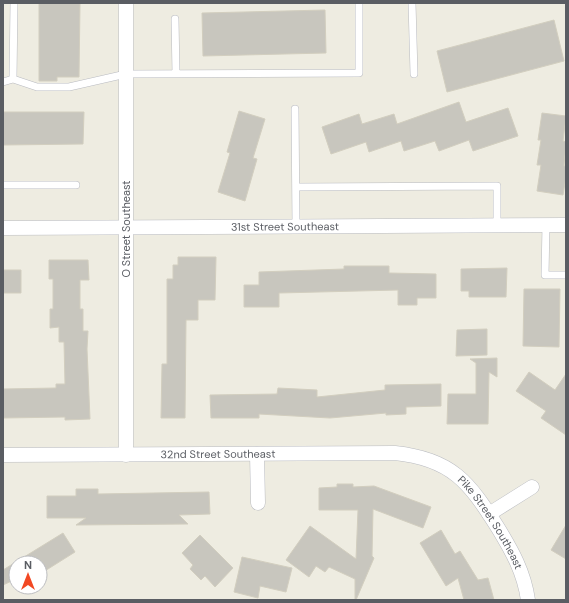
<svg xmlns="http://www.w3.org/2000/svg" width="569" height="603" font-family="'DM Sans',sans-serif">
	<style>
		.building { fill: #c8c6be; stroke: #d2cebf }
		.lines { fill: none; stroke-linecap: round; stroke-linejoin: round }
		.service-casing { stroke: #b9bbc1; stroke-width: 8 }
		.minor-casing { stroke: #b9bbc1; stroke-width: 15 }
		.service { stroke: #fff; stroke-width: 7 }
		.minor { stroke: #fff; stroke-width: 14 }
		.labels { text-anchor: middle; stroke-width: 3; stroke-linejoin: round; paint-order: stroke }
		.street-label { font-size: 11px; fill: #5a5d63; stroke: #fff }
	</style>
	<rect width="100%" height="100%" fill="#eeece1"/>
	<path class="building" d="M 39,3 L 80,3 L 79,77 L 57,77 L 57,81 L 39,81 Z
		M 325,10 L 326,53 L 203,56 L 202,13 Z
		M 554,20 L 564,61 L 447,92 L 437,51 Z
		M 459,102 L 466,122 L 508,108 L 518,136 L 473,151 L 469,140 L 439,151 L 435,141 L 404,151 L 401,141 L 369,152 L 366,142 L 331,154 L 322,127 L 359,114 L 362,124 L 394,114 L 397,124 Z
		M 239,111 L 265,119 L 253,158 L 257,159 L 245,201 L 218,192 L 230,153 L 227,152 Z
		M 3,112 L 84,112 L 83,144 L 3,145 Z
		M 542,113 L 566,116 L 563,141 L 566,142 L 564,166 L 566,166 L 566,177 L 563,195 L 537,191 L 541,165 L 537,165 L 541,140 L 538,140 Z
		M 178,257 L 216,257 L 215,300 L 198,300 L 198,320 L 186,320 L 185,418 L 161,418 L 162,364 L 167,364 L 167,279 L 173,279 L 173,265 L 178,265 Z
		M 49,260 L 88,260 L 89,280 L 80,280 L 80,309 L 83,309 L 83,331 L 88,331 L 87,349 L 90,419 L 65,420 L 65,417 L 3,418 L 3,389 L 56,388 L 56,384 L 65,384 L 64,342 L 59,342 L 59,327 L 50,328 L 50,309 L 53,309 L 53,279 L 49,279 Z
		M 344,266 L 389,266 L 389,273 L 436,274 L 436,298 L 417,298 L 417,305 L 398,305 L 398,290 L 279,293 L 279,307 L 244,307 L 244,285 L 259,285 L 259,272 L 344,269 Z
		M 507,268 L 506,297 L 469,297 L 469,291 L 461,291 L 461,269 Z
		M 3,270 L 21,270 L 21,293 L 3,293 Z
		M 524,289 L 560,289 L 559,347 L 523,346 Z
		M 487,329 L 487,355 L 456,356 L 457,330 Z
		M 497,358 L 497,377 L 489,372 L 488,424 L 447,424 L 448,394 L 476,394 L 476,363 L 470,359 Z
		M 529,372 L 555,390 L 566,374 L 566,435 L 541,418 L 546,411 L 516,391 Z
		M 441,384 L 441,406 L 406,407 L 406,414 L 386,415 L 386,413 L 330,418 L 259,414 L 259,418 L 211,418 L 210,395 L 277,394 L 278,388 L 317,390 L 317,397 L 385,390 L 385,385 Z
		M 337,484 L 353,484 L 353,487 L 374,486 L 431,507 L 423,528 L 373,509 L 372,556 L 374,558 L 356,600 L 355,600 L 355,579 L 329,567 L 325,572 L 316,566 L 309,577 L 286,560 L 310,526 L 356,559 L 358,510 L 319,510 L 319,488 L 337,487 Z
		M 76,489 L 98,489 L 98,494 L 209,492 L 210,514 L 179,515 L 188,524 L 76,525 L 86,518 L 47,518 L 47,496 L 76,496 Z
		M 566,525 L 566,559 L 551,550 Z
		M 441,530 L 455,554 L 460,551 L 478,580 L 488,578 L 494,600 L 464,600 L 458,578 L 446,586 L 420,543 Z
		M 63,533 L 75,552 L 40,574 L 40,563 L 16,563 L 16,579 L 3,585 L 3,570 Z
		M 200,535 L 233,568 L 215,587 L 205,576 L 201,580 L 190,569 L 193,565 L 182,553 Z
		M 242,557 L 292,568 L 286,592 L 260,586 L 258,598 L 234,592 Z"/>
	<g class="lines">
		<g class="service-casing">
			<path id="service" d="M 412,3 L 414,74
				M 175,19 L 176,74
				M 13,79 L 14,3
				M 3,82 L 13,79 L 37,87 L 69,87 L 126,74 L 359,73 L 359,3
				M 295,109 L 296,226
				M 3,185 L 76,185
				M 296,187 L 497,186 L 497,225
				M 546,225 L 545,275 L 566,275"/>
		</g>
		<g class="minor-casing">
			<g id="minor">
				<path d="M 126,3 L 126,455"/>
				<path id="s1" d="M 3,228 L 566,225"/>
				<path d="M 257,454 L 258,503"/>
				<path id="s2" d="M 3,455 L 395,453 C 452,459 469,482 498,528 C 512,551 524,572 528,600"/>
				<path d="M 489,514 L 532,487"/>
			</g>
		</g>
		<use href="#service" class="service"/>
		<use href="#minor" class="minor"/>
	</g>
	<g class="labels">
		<g class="street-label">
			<text dy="4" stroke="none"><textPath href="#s1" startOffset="282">31st Street Southeast</textPath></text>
			<text transform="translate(126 229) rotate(-90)" y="4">O Street Southeast</text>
			<text dy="4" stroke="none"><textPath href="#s2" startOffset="215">32nd Street Southeast</textPath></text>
			<text dy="4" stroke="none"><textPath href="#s2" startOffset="517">Pike Street Southeast</textPath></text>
		</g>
	</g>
	<rect width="569" height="603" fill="none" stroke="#5a5d63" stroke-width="8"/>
	<g transform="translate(28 575)"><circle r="19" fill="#ffffff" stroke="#bdbec1"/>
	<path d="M0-3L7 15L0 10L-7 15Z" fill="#f24823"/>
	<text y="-6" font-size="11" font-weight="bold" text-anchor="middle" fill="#5a5d63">N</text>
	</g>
</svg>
